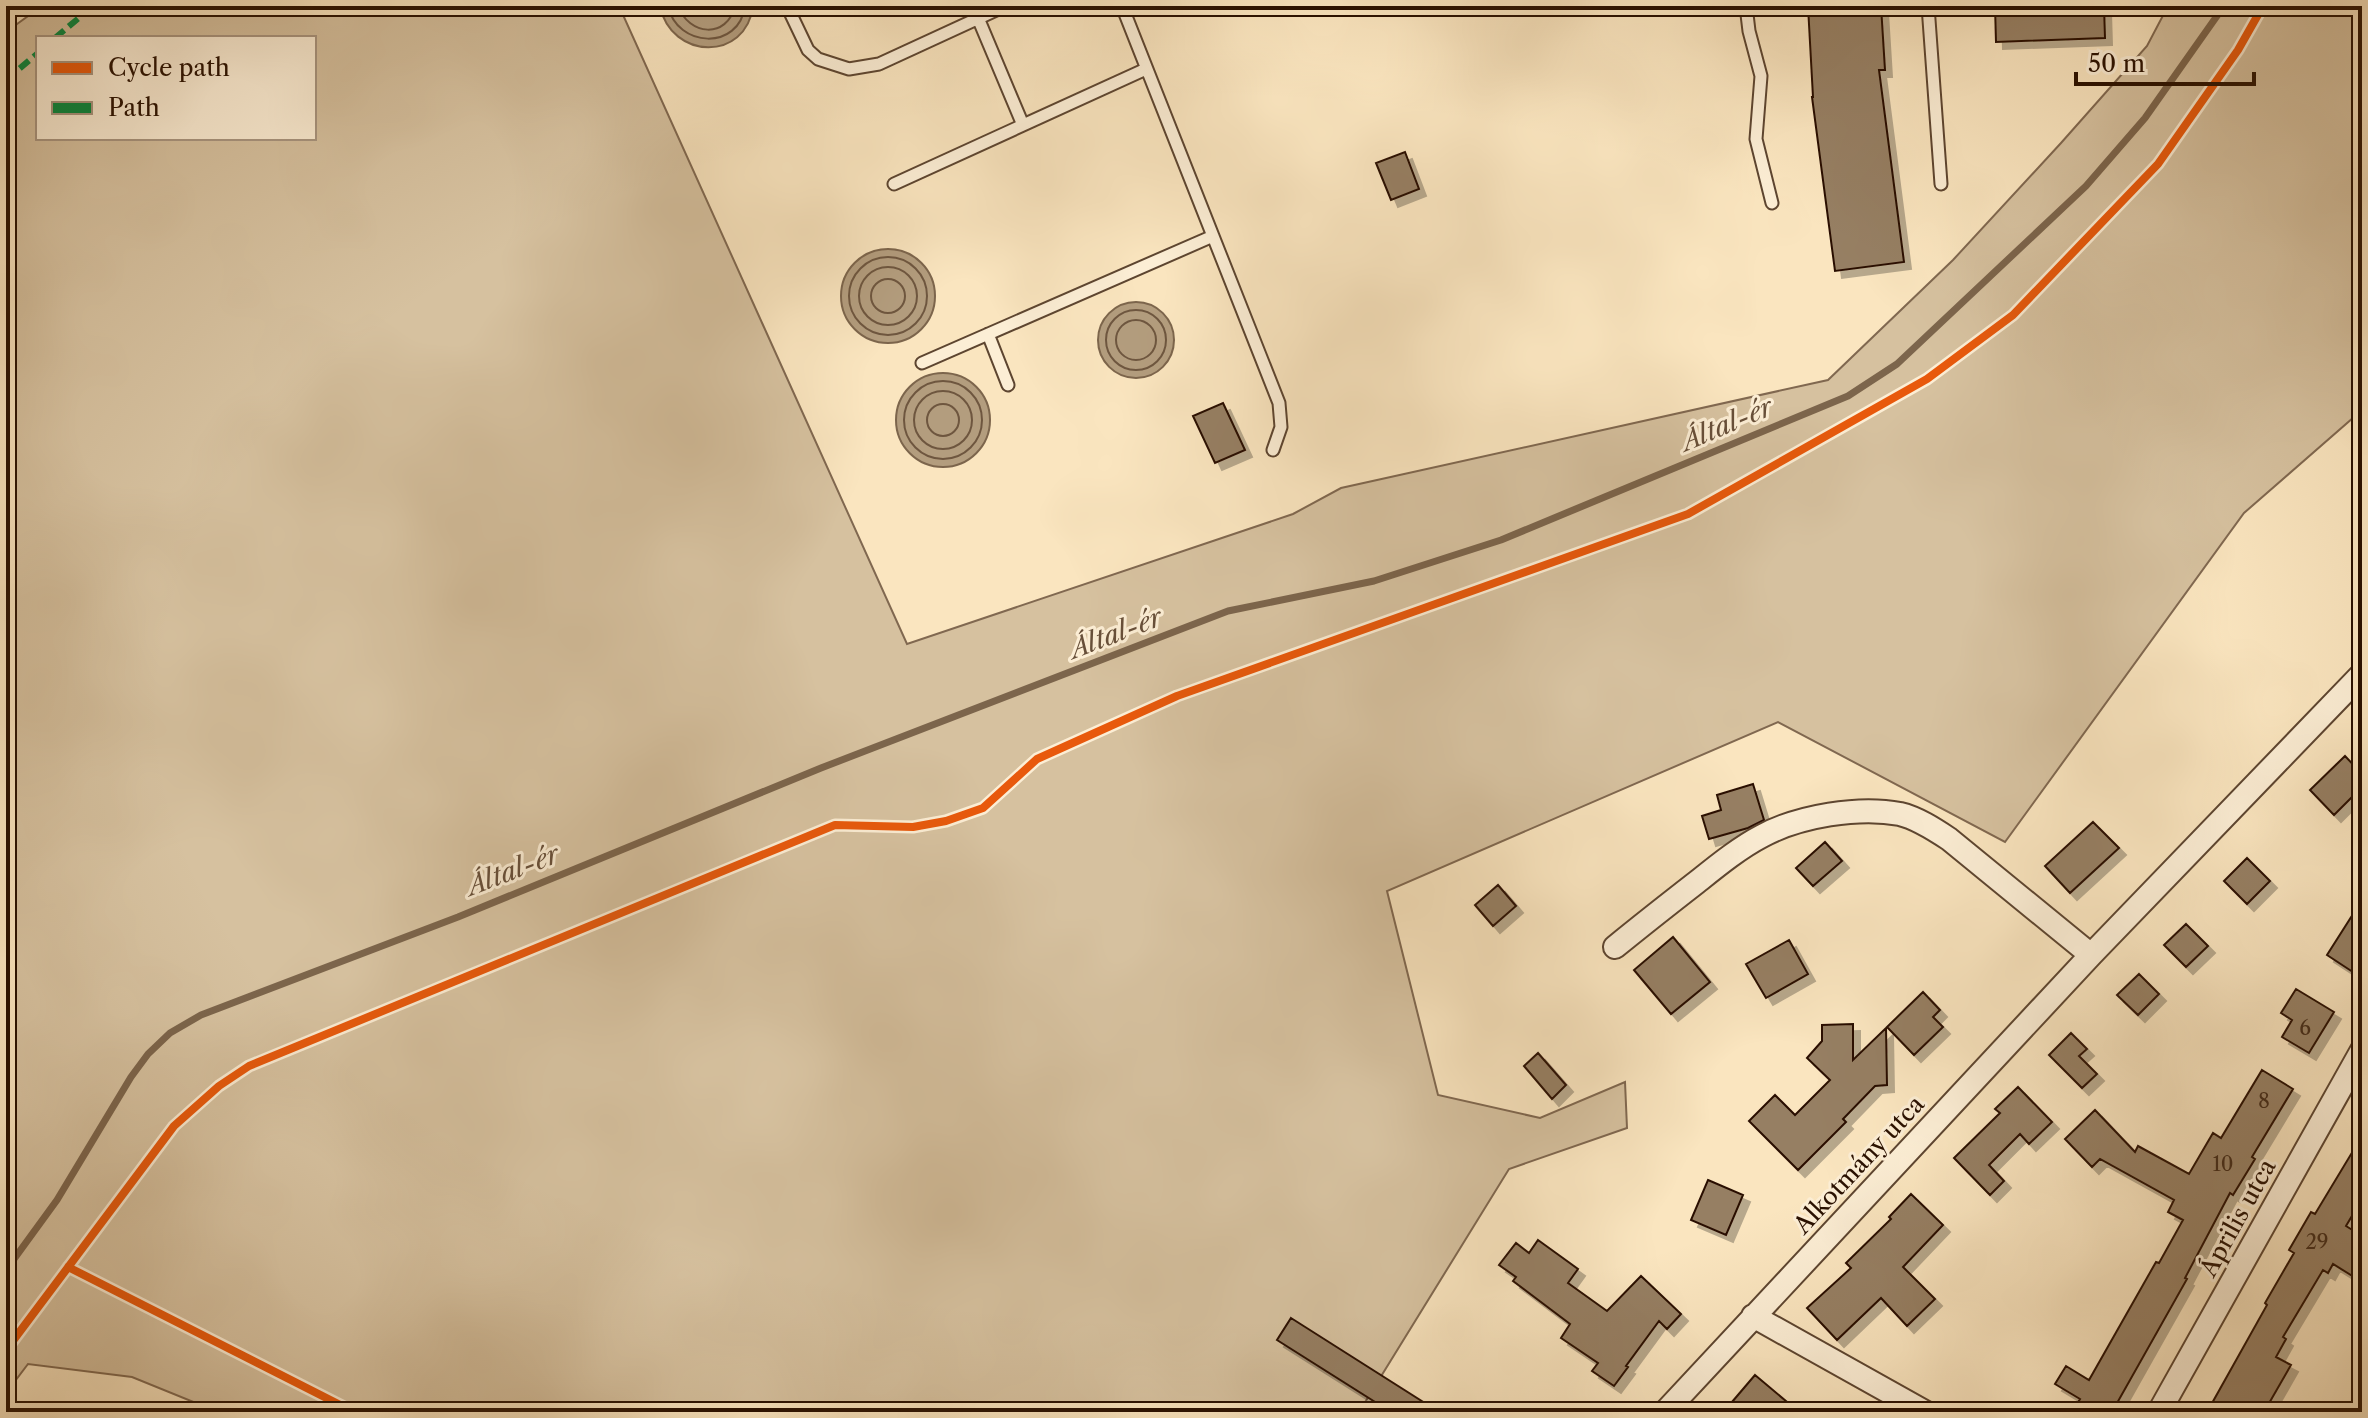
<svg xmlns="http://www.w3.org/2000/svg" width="2368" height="1418" font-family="'Libre Caslon Text',serif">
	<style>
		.green { fill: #d6c19f; stroke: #806850; stroke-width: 2; fill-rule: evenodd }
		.water { fill: #b39d7e; stroke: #7c654c; stroke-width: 2 }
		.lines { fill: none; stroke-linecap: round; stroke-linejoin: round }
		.shore { stroke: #6e563f; stroke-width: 2 }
		.stream { stroke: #7c654c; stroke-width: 7 }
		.building { fill: #967f63; stroke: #291000; stroke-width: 2; filter: url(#shadow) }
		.lane-casing { stroke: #5d4530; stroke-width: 15 }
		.street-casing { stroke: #5d4530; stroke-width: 26 }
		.lane { stroke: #fceed5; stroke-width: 11 }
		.street { stroke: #fceed5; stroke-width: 22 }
		.quiet { stroke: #00873e; stroke-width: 6; stroke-dasharray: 12 6; stroke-linecap: butt }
		.cycleway-casing { stroke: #fceed5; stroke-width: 13 }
		.cycleway { stroke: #e8590c; stroke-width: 8 }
		.labels { text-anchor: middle; stroke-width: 6; stroke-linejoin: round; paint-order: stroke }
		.number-label { font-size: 20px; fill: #442c19 }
		.street-label { font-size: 24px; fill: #291000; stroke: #fceed5 }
		.water-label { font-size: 26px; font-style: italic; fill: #674f39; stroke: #fceed5 }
	</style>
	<defs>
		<filter id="shadow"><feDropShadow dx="7" dy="7" stdDeviation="0" flood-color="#0004"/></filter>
	</defs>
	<rect width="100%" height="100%" fill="#fae5bf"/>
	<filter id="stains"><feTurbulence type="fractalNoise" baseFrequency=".0025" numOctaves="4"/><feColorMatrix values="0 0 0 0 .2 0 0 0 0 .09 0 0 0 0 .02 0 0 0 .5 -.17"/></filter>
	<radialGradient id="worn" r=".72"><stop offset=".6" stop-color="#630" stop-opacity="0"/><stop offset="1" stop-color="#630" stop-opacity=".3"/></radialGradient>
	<path class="green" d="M 42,6 L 619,6 L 907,644 L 1293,514 L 1341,488 L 1828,380 L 1953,260 L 2061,143 L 2147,46 L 2168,6 L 2362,6 L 2362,410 L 2244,513 L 2005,842 L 1778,722 L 1387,891 L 1438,1095 L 1540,1118 L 1625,1082 L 1627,1128 L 1509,1169 L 1359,1412 L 218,1412 L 132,1377 L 28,1364 L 6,1393 L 6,32 ZM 38,38 L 314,38 L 314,138 L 38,138 Z"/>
	<path class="water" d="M 660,6 L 753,6 C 746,62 671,60 660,6 Z
		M841 296a47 47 0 1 1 94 0a47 47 0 1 1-94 0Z
		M1098 340a38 38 0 1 1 76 0a38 38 0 1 1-76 0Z
		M896 420a47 47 0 1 1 94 0a47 47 0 1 1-94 0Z"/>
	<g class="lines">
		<path class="shore" d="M 668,6 C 677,48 739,51 745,6
			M 678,6 C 689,36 727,39 735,6
			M849 296a39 39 0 1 1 78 0a39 39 0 1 1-78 0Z
			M859 296a29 29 0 1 1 58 0a29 29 0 1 1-58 0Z
			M871 296a17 17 0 1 1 34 0a17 17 0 1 1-34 0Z
			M1106 340a30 30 0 1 1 60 0a30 30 0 1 1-60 0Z
			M1116 340a20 20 0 1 1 40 0a20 20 0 1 1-40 0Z
			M904 420a39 39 0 1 1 78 0a39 39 0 1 1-78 0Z
			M914 420a29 29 0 1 1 58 0a29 29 0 1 1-58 0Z
			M927 420a16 16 0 1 1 32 0a16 16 0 1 1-32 0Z"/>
		<path class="stream" d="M 6,1270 L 57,1200 L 131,1077 L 148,1054 L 170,1033 L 201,1015 L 458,917 L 821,768 L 1228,611 L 1374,581 L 1501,540 L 1848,396 L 1897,364 L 2086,186 L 2145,118 L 2224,6"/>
	</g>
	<path class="building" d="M 1808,6 L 1881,6 L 1885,70 L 1879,70 L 1904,262 L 1835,271 L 1812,97 L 1813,97 Z
		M 1995,6 L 2104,6 L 2105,38 L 1996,42 Z
		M 1405,152 L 1419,189 L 1391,200 L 1376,163 Z
		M 1223,403 L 1245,450 L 1215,463 L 1193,416 Z
		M 2345,756 L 2362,774 L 2362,787 L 2334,815 L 2310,790 Z
		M 1753,784 L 1764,820 L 1748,828 L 1709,839 L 1702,816 L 1721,810 L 1717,795 Z
		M 2093,822 L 2119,848 L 2070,893 L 2045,866 Z
		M 1825,842 L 1842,861 L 1813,886 L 1796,868 Z
		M 2247,858 L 2270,881 L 2247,904 L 2224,881 Z
		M 1498,885 L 1516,906 L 1493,926 L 1475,905 Z
		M 2362,900 L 2362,978 L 2327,955 Z
		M 2186,924 L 2208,946 L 2186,967 L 2164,945 Z
		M 1673,937 L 1710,982 L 1671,1014 L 1634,970 Z
		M 1789,940 L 1808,974 L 1766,998 L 1746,964 Z
		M 2139,974 L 2159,994 L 2138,1015 L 2117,995 Z
		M 2296,989 L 2334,1012 L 2309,1053 L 2282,1037 L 2292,1020 L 2281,1013 Z
		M 1923,992 L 1940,1010 L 1933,1017 L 1943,1027 L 1914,1055 L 1887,1027 Z
		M 1853,1024 L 1853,1060 L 1886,1028 L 1887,1085 L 1875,1086 L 1843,1119 L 1846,1122 L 1798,1170 L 1749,1121 L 1775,1095 L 1795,1115 L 1830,1080 L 1807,1058 L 1822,1041 L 1822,1025 Z
		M 2071,1033 L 2087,1049 L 2079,1056 L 2097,1074 L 2082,1088 L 2049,1055 Z
		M 1538,1053 L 1566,1085 L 1552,1099 L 1524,1066 Z
		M 2262,1070 L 2293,1089 L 2252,1157 L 2255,1159 L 2233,1195 L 2230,1193 L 2185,1278 L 2187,1279 L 2112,1412 L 2072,1412 L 2080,1399 L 2055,1384 L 2066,1366 L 2089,1380 L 2156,1262 L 2159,1263 L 2183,1220 L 2168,1212 L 2174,1200 L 2100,1159 L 2092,1167 L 2065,1139 L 2095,1110 L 2135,1152 L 2138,1146 L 2189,1174 L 2213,1133 L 2221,1138 Z
		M 2018,1087 L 2052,1122 L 2029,1144 L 2020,1134 L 1989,1165 L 2004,1181 L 1990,1195 L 1954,1158 L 2000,1113 L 1995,1109 Z
		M 2362,1136 L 2362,1199 L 2346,1226 L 2362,1236 L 2362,1282 L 2333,1264 L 2328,1273 L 2323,1270 L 2283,1337 L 2286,1339 L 2276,1357 L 2291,1365 L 2264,1412 L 2223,1412 L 2211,1405 L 2267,1305 L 2265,1303 L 2294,1253 L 2289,1250 L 2311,1212 L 2315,1214 Z
		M 1708,1180 L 1743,1195 L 1726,1235 L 1691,1220 Z
		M 1911,1194 L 1943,1225 L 1903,1267 L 1935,1299 L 1907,1326 L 1881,1298 L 1837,1340 L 1807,1308 L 1851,1268 L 1846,1263 L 1891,1219 L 1889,1217 Z
		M 1538,1240 L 1578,1269 L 1568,1283 L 1607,1311 L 1641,1276 L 1681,1314 L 1667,1329 L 1659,1321 L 1626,1366 L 1628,1367 L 1614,1386 L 1592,1371 L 1598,1363 L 1561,1338 L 1570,1324 L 1513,1281 L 1516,1277 L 1499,1265 L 1516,1243 L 1529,1253 Z
		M 1291,1318 L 1439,1412 L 1391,1412 L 1277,1340 Z
		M 1755,1375 L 1799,1412 L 1744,1412 L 1732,1402 Z"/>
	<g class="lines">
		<g class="lane-casing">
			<path id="lane" d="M 787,6 L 808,50 L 818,59 L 849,69 L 879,64 L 1005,6
				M 1122,6 L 1279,403 L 1281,427 L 1273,450
				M 1746,6 L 1749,31 L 1761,76 L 1756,139 L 1772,203
				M 1928,6 L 1941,184
				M 978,18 L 1023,125
				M 894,184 L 1146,69
				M 988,334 L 1008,385
				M 922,363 L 1213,236"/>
		</g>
		<g class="street-casing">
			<path id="street" d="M 1615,947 C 1642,925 1670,903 1697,882 C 1717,866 1739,848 1762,836 C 1799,816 1859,806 1900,814 C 1917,818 1934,829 1949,839 L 2091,955
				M 1753,1316 L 1925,1412
				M 1665,1412 L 2091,955 L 2362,674
				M 2159,1412 L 2362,1050"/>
		</g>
		<use href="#lane" class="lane"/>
		<use href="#street" class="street"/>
		<path class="quiet" d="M 55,38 L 93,6
			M 6,80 L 38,53"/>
		<g class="cycleway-casing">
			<path id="cycleway" d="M 68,1267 L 354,1412
				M 6,1350 L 174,1126 L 219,1086 L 249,1066 L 835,825 L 913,827 L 946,821 L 983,808 L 1037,759 L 1177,696 L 1688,514 L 1927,379 L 2013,315 L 2158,164 L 2238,50 L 2263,6"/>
		</g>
		<use href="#cycleway" class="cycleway"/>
	</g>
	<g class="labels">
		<g class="number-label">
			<text x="2305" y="1035">6</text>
			<text x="2264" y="1108">8</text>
			<text x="2223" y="1171">10</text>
			<text x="2317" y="1249">29</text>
		</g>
		<g class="street-label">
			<text transform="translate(1859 1165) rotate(-47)" y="8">Alkotmány utca</text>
			<text transform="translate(2238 1218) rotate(-61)" y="8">Április utca</text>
		</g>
		<g class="water-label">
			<text transform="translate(1727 424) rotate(-23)" y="9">Által-ér</text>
			<text transform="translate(1116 633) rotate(-21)" y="9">Által-ér</text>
			<text transform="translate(513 870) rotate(-21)" y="9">Által-ér</text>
		</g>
	</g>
	<rect width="2368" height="1418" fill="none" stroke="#fae5bf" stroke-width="32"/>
	<rect x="8" y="8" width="2352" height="1402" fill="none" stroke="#291000" stroke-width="4"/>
	<rect x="16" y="16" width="2336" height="1386" fill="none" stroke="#291000" stroke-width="2"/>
	<rect x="36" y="36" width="280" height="104" fill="#fceed5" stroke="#a89580" stroke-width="2"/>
	<rect x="52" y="62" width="40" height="12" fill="#e8590c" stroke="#a89580" stroke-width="2"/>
	<text x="108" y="76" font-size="24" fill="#291000">Cycle path</text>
	<rect x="52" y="102" width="40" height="12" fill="#00873e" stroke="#a89580" stroke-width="2"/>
	<text x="108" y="116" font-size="24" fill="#291000">Path</text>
	<path d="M2076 72v12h178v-12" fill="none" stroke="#291000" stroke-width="4"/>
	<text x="2088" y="72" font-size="24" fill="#291000" stroke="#fceed5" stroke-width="6" paint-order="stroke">50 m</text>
	<rect width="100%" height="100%" filter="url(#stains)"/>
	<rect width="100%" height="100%" fill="url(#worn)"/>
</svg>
